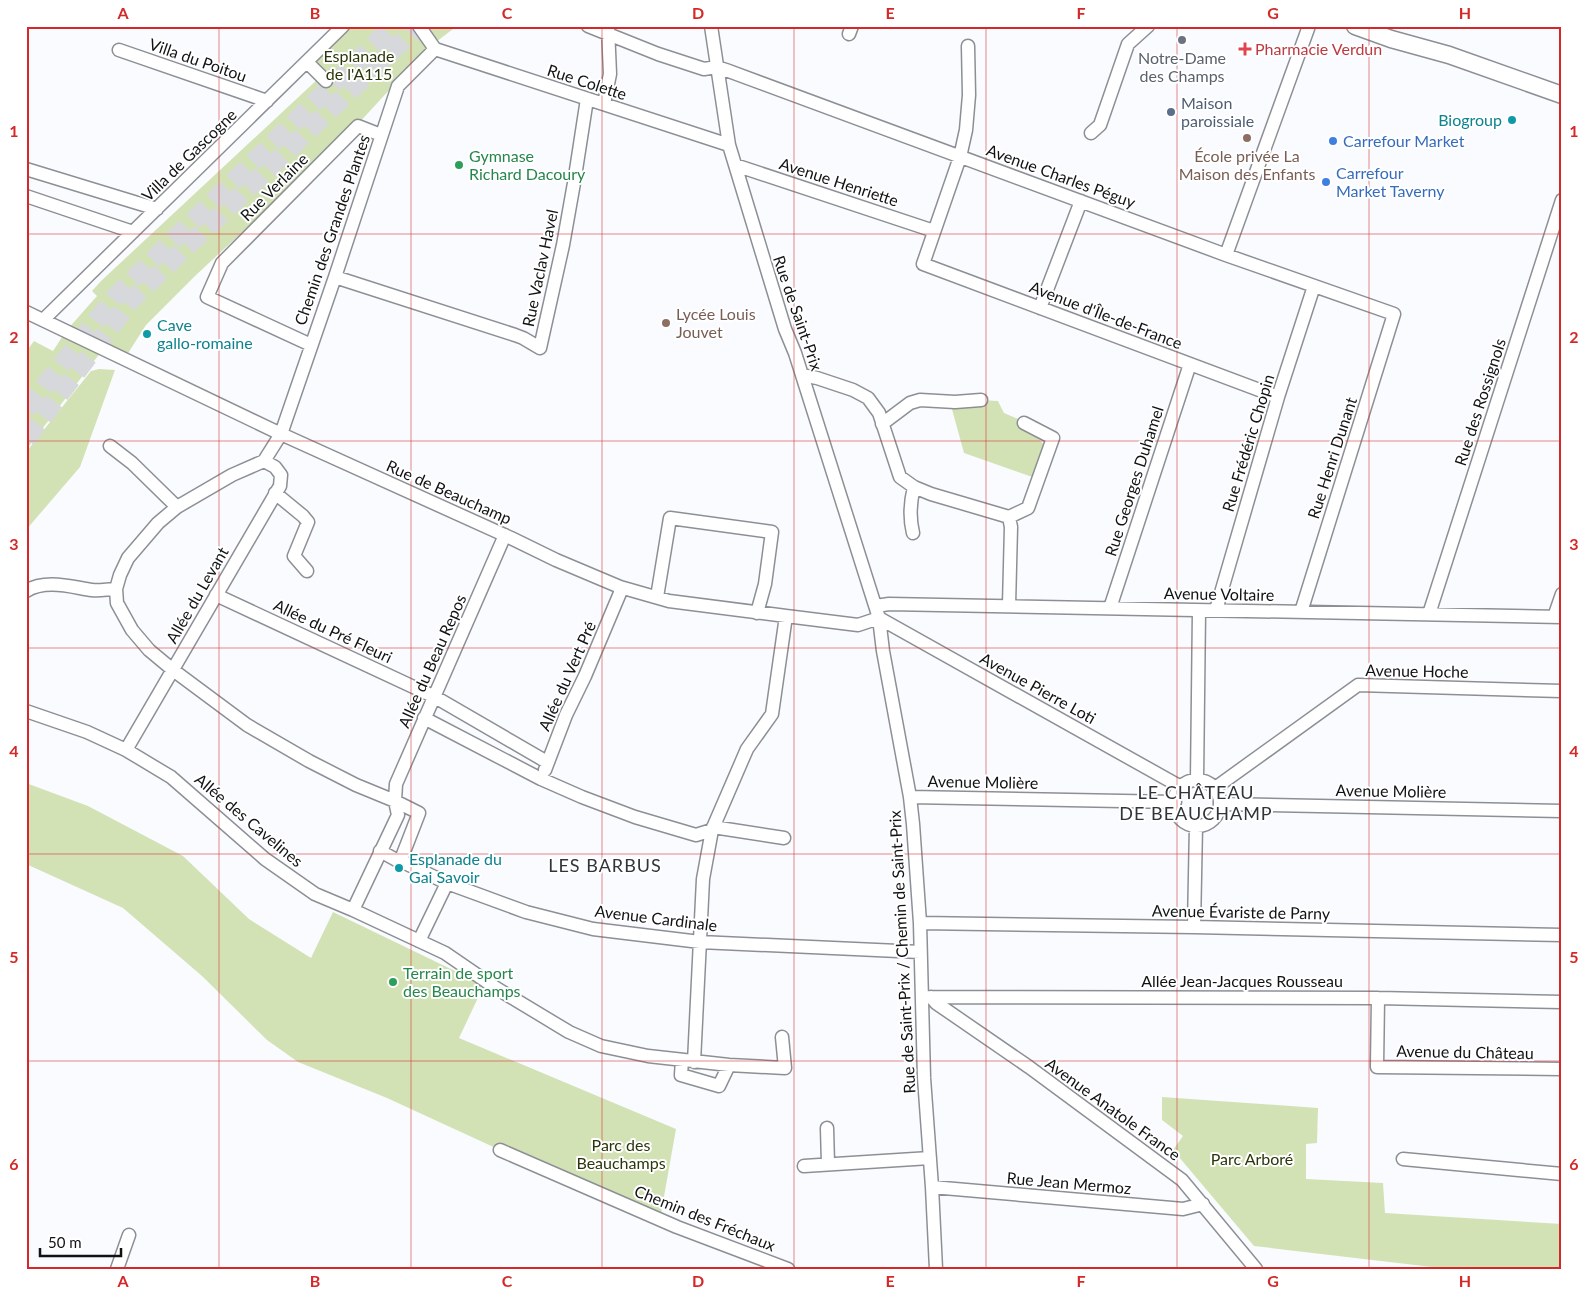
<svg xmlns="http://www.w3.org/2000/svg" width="1588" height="1295" font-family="Lato,sans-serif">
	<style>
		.green { fill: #d3e2b5 }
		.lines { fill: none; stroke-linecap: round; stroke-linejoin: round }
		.highway-tunnel { stroke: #d6d8dc; stroke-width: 19; stroke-dasharray: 19 9; stroke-linecap: butt }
		.minor-casing { stroke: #8c9095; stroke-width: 15 }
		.major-casing { stroke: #8c9095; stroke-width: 19 }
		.minor { stroke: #fff; stroke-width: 12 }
		.major { stroke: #fff; stroke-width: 16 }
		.grid { fill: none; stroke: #d62828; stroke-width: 1; stroke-opacity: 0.55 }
		.worship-dot { fill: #6b7280; stroke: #fff; stroke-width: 2 }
		.health-dot { fill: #e0444e; stroke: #fff; stroke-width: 2 }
		.service-dot { fill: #5c6f8a; stroke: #fff; stroke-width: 2 }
		.culture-dot { fill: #0f9aa8; stroke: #fff; stroke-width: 2 }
		.education-dot { fill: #8d6e63; stroke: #fff; stroke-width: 2 }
		.shop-dot { fill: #3f7fe0; stroke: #fff; stroke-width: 2 }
		.leisure-dot { fill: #2e9e5b; stroke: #fff; stroke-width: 2 }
		.labels { text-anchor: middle; stroke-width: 4; stroke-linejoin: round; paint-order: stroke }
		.health-label { font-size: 16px; fill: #be3a42; stroke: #fff; text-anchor: start }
		.park-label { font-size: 16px; fill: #2b360a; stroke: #fff }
		.worship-label { font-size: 16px; fill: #5b616d; stroke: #fff }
		.street-label { font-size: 16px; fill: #101213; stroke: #fff }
		.service-label { font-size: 16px; fill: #4e5e75; stroke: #fff; text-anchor: start }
		.culture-label { font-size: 16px; fill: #0d838f; stroke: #fff; text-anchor: start }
		.shop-label { font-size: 16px; fill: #366cbe; stroke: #fff; text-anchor: start }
		.leisure-label { font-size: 16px; fill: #27864d; stroke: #fff; text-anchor: start }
		.education-label { font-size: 16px; fill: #785e54; stroke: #fff }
		.neighbourhood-label { font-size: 18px; letter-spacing: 1px; fill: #313539; stroke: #fff }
		.neatline { fill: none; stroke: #d62828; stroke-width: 2 }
		.grid-label { font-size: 16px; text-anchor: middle; font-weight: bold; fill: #d62828 }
	</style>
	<rect width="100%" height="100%" fill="#f9fbff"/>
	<path class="green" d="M 344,26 L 457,26 L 428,48 L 357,125 L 195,276 L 146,325 L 125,358 L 104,348 L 26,450 L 26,352 L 34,341 L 53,351 L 66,331 L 97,296 L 92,291 L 101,281 L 320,77 L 307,64 Z
		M 99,369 L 115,370 L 80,467 L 26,530 L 26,452 L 91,371 Z
		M 981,400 L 998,401 L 1004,413 L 1023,421 L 1045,446 L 1038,479 L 964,453 L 950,402 Z
		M 26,783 L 88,806 L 183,856 L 249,919 L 311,958 L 333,912 L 484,985 L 459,1038 L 676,1129 L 660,1219 L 500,1150 L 387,1098 L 298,1062 L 267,1040 L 202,976 L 123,908 L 26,864 Z
		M 1162,1097 L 1318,1108 L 1317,1143 L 1306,1144 L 1306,1179 L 1383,1183 L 1385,1213 L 1562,1224 L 1562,1269 L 1449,1269 L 1254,1246 L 1173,1150 L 1183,1136 L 1162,1120 Z"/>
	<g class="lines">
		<path class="highway-tunnel" d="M 26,409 L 116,296 L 393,26
			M 26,439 L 132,299 L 418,26"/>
		<g class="minor-casing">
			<path id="minor" d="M 419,26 L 435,49
				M 588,26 L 658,54 L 704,69 L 717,67 L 726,70 L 1226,255 L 1394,314 L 1301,612
				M 711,26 L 729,145 L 785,329 L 795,353 L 879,618 L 883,651 L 910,797 L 913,824 L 920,923 L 924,1078 L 932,1187 L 936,1269
				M 849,34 L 852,26
				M 968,46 L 969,95 L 966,130 L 960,157 L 923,264 L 1278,397
				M 435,49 L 729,145
				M 119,50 L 267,101
				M 307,62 L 326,81
				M 604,104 L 610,74 L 608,28
				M 1091,133 L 1100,125 L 1128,44 L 1148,26
				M 735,165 L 934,231
				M 26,169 L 157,209
				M 26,196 L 133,232
				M 1226,255 L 1309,26
				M 335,277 L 515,335 L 523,338 L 540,348 L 563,245 L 574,183 L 587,99
				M 1040,308 L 1081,201
				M 26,312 L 281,434 L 511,538 L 556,560 L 620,587 L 669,601 L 786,616 L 858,625 L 879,618 L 1181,787
				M 43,320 L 343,26
				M 311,345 L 207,297 L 222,263 L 358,126 L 381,135
				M 802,375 L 817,378 L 853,390 L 868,398 L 879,413 L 900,477 L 914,487 L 931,494 L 1009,517 L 1011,527 L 1009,605
				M 882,424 L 910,403 L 920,400 L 955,402 L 981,400
				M 110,446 L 132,463 L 177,507
				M 275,493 L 303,516 L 308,522 L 294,556 L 307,571
				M 1009,517 L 1028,508 L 1053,438 L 1024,423
				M 913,533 C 909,517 910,503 914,487
				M 26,591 C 46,579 71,587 92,590 C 100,591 108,589 116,589
				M 216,595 L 435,697 L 547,762
				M 657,597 L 670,518 L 772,532 L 765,584 L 757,613
				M 876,606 L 889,604 L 1562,617
				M 1110,608 L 1190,364
				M 1216,610 L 1278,397 L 1314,286
				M 1429,614 L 1562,200
				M 1554,617 L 1562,594
				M 26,711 L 87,732 L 126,750 L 171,777 L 265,859 L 315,894 L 353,910 L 445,953 L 496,988 L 569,1032 L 601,1046 L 648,1056 L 729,1065 L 785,1068 L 782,1037
				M 424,718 L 541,779 L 582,797 L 635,817 L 696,835 L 712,830
				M 126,750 L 280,486 L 281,475 L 275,467 L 264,461
				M 545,770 L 566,715 L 585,676 L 620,593 L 620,587
				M 1197,780 L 1199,611
				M1174 803a23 23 0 1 1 46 0a23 23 0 1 1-46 0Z
				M 1215,788 L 1358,685 L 1562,691
				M 910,797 L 1175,802
				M 1220,804 L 1562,811
				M 713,827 L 784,838
				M 380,851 L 400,862 L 405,863 L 447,883 L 526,912 L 593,929 L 700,942 L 920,952
				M 400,862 L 419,813 L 395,801 L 356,785 L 309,761 L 247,725 L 173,670 L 149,650 L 132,630 L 117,603 L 116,589 L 120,575 L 128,558 L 158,523 L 177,507 L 232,475 L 264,461 L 281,434 L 335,277 L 398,86 L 435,49
				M 353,910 L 398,815 L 395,801 L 396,784 L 505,535
				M 920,923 L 1194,927 L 1562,935
				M 1194,927 L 1196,825
				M 419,941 L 447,883
				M 922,997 L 1378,998 L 1562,1002
				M 931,997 L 936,1003 L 1029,1067 L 1182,1180 L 1256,1269
				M 1378,998 L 1377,1067 L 1562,1069
				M 682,1060 L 681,1075 L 719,1086 L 729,1065
				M 694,1062 L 703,879 L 712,830 L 747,749 L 772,714 L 786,616
				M 827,1128 L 828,1164
				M 500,1150 L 677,1227 L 788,1269
				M 1403,1159 L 1562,1174
				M 804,1166 L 930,1158
				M 932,1187 L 1183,1209 L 1203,1204
				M 117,1269 L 129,1235"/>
		</g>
		<g class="major-casing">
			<path id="major" d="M 1355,26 L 1391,39 L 1449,55 L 1562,95"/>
		</g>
		<use href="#minor" class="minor"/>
		<use href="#major" class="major"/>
	</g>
	<path class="grid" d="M 219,26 L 219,1269M 411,26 L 411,1269M 602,26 L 602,1269M 794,26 L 794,1269M 986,26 L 986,1269M 1177,26 L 1177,1269M 1369,26 L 1369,1269M 26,234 L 1562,234M 26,441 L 1562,441M 26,648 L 1562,648M 26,854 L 1562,854M 26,1061 L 1562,1061"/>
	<circle class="worship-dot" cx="1182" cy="40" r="5"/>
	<path class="health-dot" d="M1242.5 41.5h5v5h5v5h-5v5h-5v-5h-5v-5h5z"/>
	<circle class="service-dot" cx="1171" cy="112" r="5"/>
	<g class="culture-dot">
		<circle cx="1512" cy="120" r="5"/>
		<circle cx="147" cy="334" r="5"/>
		<circle cx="399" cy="868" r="5"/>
	</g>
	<g class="education-dot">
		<circle cx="1247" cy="138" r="5"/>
		<circle cx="666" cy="323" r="5"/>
	</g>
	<g class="shop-dot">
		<circle cx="1333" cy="141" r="5"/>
		<circle cx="1326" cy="182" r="5"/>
	</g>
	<g class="leisure-dot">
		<circle cx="459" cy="165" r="5"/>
		<circle cx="393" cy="982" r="5"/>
	</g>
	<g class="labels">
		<g class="health-label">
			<text x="1255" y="55">Pharmacie Verdun</text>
		</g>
		<g class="park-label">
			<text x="359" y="62">Esplanade<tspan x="359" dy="18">de l'A115</tspan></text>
			<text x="621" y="1151">Parc des<tspan x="621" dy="18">Beauchamps</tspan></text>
			<text x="1252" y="1165">Parc Arboré</text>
		</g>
		<g class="worship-label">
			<text x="1182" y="64">Notre-Dame<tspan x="1182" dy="18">des Champs</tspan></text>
		</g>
		<g class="street-label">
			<text transform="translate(198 60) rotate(19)" y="6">Villa du Poitou</text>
			<text transform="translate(587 82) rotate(18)" y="6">Rue Colette</text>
			<text transform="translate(189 155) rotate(-44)" y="6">Villa de Gascogne</text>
			<text transform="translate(1061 176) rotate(20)" y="6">Avenue Charles Péguy</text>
			<text transform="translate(839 182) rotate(18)" y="6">Avenue Henriette</text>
			<text transform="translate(274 187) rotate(-45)" y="6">Rue Verlaine</text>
			<text transform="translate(332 230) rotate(-71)" y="6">Chemin des Grandes Plantes</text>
			<text transform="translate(540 268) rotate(-78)" y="6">Rue Vaclav Havel</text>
			<text transform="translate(798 313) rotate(71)" y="6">Rue de Saint-Prix</text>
			<text transform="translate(1106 315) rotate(21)" y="6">Avenue d'Île-de-France</text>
			<text transform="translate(1480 402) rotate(-72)" y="6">Rue des Rossignols</text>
			<text transform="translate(1248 443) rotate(-73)" y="6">Rue Frédéric Chopin</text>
			<text transform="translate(1332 458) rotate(-72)" y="6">Rue Henri Dunant</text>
			<text transform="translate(1134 481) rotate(-72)" y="6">Rue Georges Duhamel</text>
			<text transform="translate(449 492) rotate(24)" y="6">Rue de Beauchamp</text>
			<text transform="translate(1219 594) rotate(1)" y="6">Avenue Voltaire</text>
			<text transform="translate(197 595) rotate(-60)" y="6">Allée du Levant</text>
			<text transform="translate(333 631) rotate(25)" y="6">Allée du Pré Fleuri</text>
			<text transform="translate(432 661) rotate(-66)" y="6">Allée du Beau Repos</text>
			<text transform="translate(1417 671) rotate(1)" y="6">Avenue Hoche</text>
			<text transform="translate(567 676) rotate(-66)" y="6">Allée du Vert Pré</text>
			<text transform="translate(1038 688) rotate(29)" y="6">Avenue Pierre Loti</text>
			<text transform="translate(983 782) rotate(1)" y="6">Avenue Molière</text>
			<text transform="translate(1391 791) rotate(1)" y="6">Avenue Molière</text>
			<text transform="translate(249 820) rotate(40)" y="6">Allée des Cavelines</text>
			<text transform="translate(1241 912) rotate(1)" y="6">Avenue Évariste de Parny</text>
			<text transform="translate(656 918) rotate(7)" y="6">Avenue Cardinale</text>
			<text transform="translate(902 952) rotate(-93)" y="6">Rue de Saint-Prix / Chemin de Saint-Prix</text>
			<text x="1242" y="987">Allée Jean-Jacques Rousseau</text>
			<text transform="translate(1465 1052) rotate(1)" y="6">Avenue du Château</text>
			<text transform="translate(1113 1109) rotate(36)" y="6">Avenue Anatole France</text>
			<text transform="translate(1069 1183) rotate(5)" y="6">Rue Jean Mermoz</text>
			<text transform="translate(705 1218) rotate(22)" y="6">Chemin des Fréchaux</text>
		</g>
		<g class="service-label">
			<text x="1181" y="109">Maison<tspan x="1181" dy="18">paroissiale</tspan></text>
		</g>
		<g class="culture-label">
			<text x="1502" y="126" text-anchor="end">Biogroup</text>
			<text x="157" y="331">Cave<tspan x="157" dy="18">gallo-romaine</tspan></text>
			<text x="409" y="865">Esplanade du<tspan x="409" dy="18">Gai Savoir</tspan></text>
		</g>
		<g class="shop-label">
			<text x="1343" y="147">Carrefour Market</text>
			<text x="1336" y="179">Carrefour<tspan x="1336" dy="18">Market Taverny</tspan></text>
		</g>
		<g class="leisure-label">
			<text x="469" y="162">Gymnase<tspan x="469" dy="18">Richard Dacoury</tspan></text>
			<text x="403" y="979">Terrain de sport<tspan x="403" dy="18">des Beauchamps</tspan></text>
		</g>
		<g class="education-label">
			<text x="1247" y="162">École privée La<tspan x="1247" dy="18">Maison des Enfants</tspan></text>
			<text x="676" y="320" text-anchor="start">Lycée Louis<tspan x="676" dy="18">Jouvet</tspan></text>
		</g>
		<g class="neighbourhood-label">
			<text x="1196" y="799">LE CHÂTEAU<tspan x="1196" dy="21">DE BEAUCHAMP</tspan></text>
			<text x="605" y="872">LES BARBUS</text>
		</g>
	</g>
	<rect width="1588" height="1295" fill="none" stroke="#ffffff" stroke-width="55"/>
	<path d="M40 1248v8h81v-8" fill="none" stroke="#101213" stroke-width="2.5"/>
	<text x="48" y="1248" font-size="15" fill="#101213" stroke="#ffffff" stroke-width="4" paint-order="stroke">50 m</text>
	<rect x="28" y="28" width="1532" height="1240" class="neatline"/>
	<g class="grid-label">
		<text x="123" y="19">A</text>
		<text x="315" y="19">B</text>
		<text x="507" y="19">C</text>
		<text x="698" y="19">D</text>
		<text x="890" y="19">E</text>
		<text x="1081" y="19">F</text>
		<text x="1273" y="19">G</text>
		<text x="1465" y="19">H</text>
		<text x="14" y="137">1</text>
		<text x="1574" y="137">1</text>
		<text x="14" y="343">2</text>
		<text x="1574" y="343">2</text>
		<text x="14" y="550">3</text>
		<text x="1574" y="550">3</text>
		<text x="14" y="757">4</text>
		<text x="1574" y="757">4</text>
		<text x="14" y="963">5</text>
		<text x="1574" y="963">5</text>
		<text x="14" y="1170">6</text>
		<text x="1574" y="1170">6</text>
		<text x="123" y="1287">A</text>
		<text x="315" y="1287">B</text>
		<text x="507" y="1287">C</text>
		<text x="698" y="1287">D</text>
		<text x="890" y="1287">E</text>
		<text x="1081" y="1287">F</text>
		<text x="1273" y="1287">G</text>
		<text x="1465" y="1287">H</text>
	</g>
</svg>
